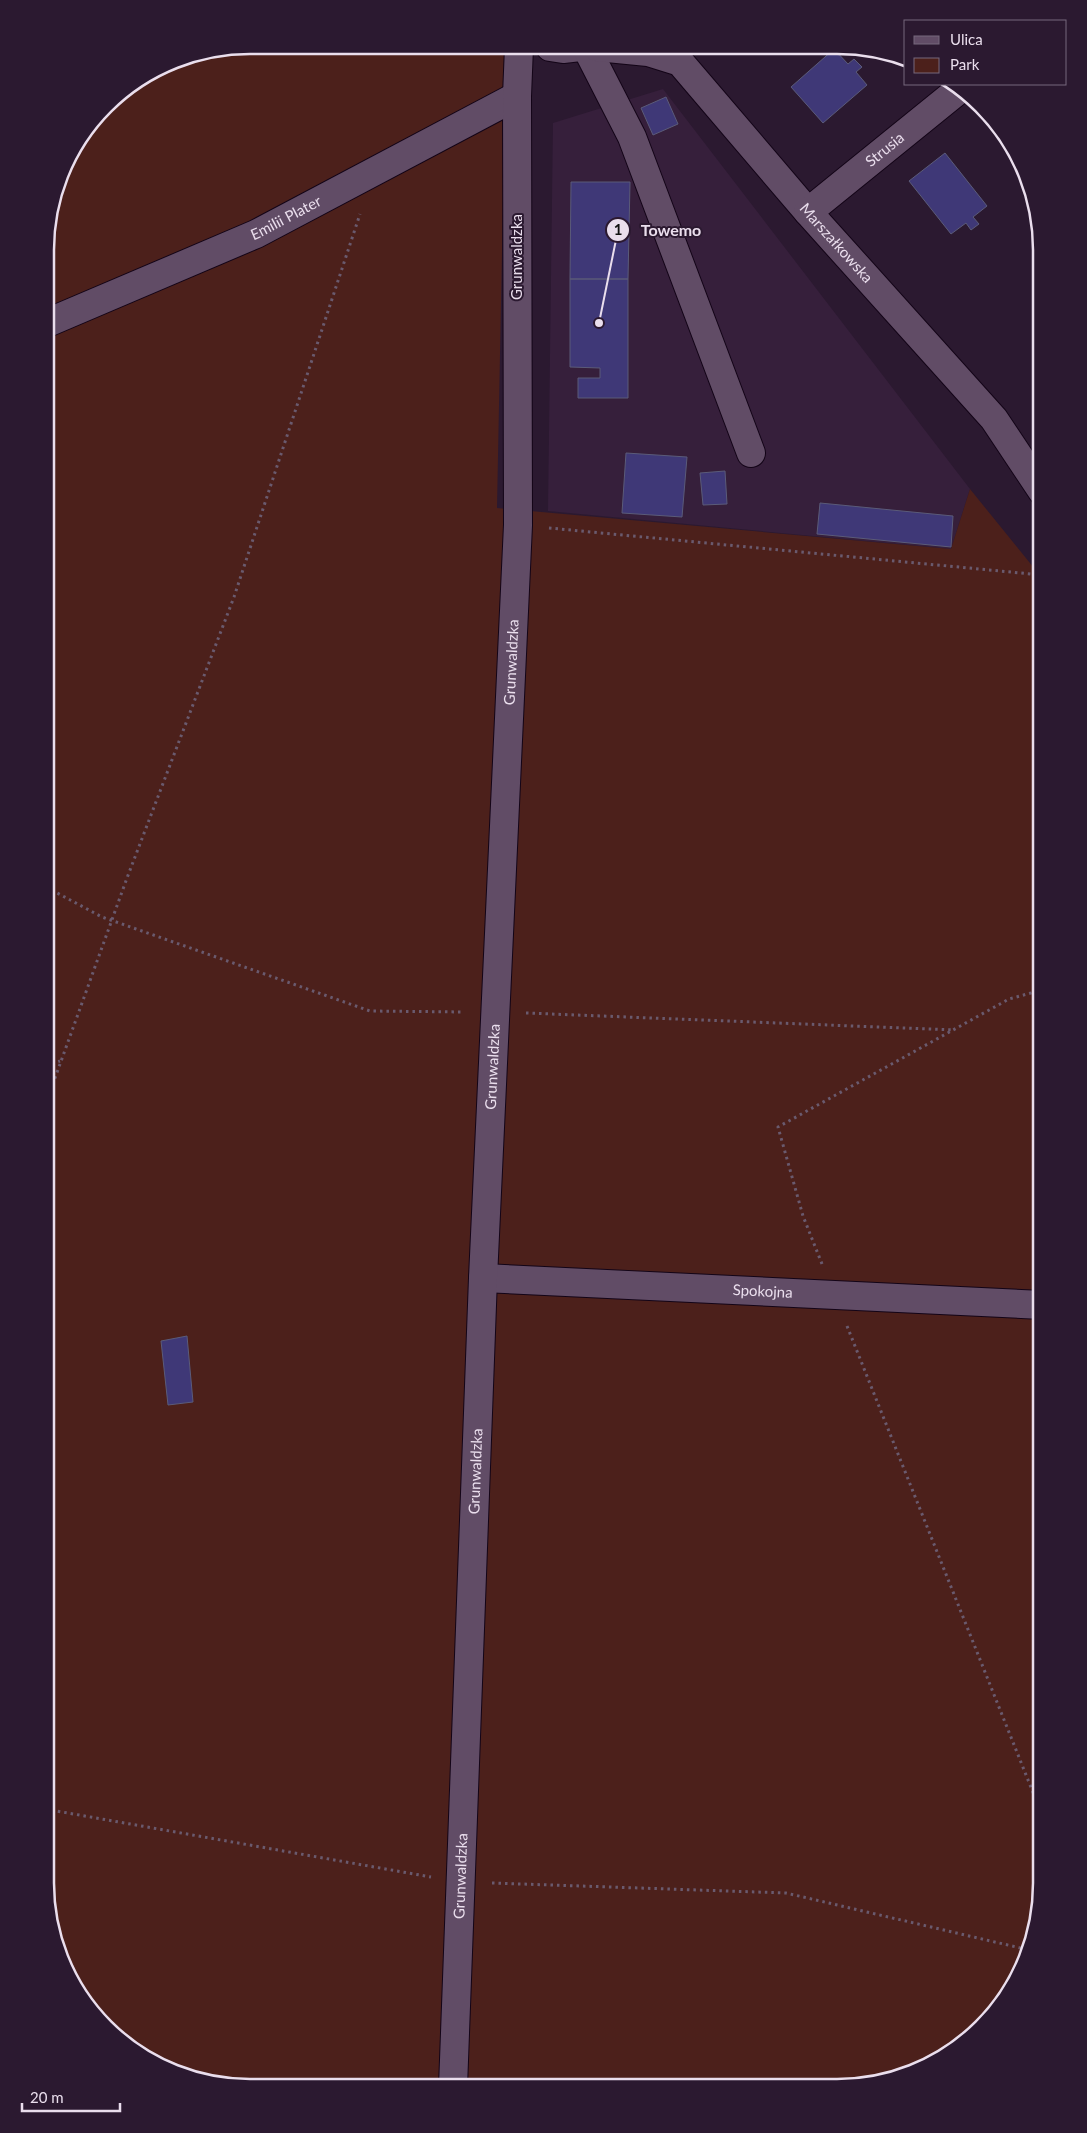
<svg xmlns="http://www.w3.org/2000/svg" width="1087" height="2133" font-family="Lato,sans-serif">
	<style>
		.built { fill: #361f3b }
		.green { fill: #4c201b }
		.building { fill: #3f3877; stroke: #5b5b79 }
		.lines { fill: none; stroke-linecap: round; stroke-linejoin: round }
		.minor-casing { stroke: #130417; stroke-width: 30 }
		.path { stroke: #6a5a6e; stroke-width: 3; stroke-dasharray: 2.5 4; stroke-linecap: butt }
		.minor { stroke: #614c66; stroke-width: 28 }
		.labels { text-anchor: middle; stroke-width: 4; stroke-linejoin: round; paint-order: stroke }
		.street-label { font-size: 15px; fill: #eadeed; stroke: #2b1930 }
		.rim { fill: none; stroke: #eadeed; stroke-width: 2.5 }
		.leader { fill: none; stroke: #eadeed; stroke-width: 2 }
		.callout-dot { fill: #eadeed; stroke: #2b1930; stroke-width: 2 }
		.mark-label { font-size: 15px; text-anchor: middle; font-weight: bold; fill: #111 }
		.callout-label { font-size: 16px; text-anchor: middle; font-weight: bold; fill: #eadeed; stroke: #2b1930; stroke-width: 4; stroke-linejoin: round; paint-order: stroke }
	</style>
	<rect width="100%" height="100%" fill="#2b1930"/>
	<path class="built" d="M 663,89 L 970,489 L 951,549 L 548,511 L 553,123 Z"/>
	<path class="green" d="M 250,45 L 506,47 L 497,508 L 951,549 L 970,489 L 1042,578 L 1042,1897 L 1027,1961 L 1000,2008 L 951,2053 L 903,2077 L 837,2088 L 223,2086 L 171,2072 L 115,2037 L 79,1997 L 56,1949 L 45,1883 L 47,223 L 66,159 L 115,96 L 172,60 Z"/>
	<path class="building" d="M 834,49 L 848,64 L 854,59 L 862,67 L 856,72 L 867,85 L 823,123 L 791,87 Z
		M 666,97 L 678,124 L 653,135 L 641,108 Z
		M 945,153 L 987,206 L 973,217 L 979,224 L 971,230 L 966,223 L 951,234 L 909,181 Z
		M 571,182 L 630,182 L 628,279 L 570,279 Z
		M 1042,267 L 1042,283 L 1034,273 Z
		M 570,279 L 628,279 L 628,398 L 578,398 L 578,378 L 600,378 L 600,368 L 570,367 Z
		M 626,453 L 687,457 L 682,517 L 622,513 Z
		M 725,471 L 727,504 L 703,505 L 700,473 Z
		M 820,503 L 953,516 L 951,547 L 817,534 Z
		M 187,1336 L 193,1402 L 168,1405 L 161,1341 Z"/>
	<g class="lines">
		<g class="minor-casing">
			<g id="minor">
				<path d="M 550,47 L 563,49 L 580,47"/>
				<path d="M 586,47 L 632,137 L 751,453"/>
				<path id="s1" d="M 597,47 L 648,52 L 680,62 L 808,212 L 994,419 L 1042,491"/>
				<path id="s2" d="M 808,212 L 961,88"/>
				<path id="s3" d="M 47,323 L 256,234 L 517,96"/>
				<path id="s4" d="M 483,1278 L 1042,1305"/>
				<path id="s5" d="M 453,2087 L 483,1278 L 518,525 L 517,96 L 519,47"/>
			</g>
		</g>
		<path class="path" d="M 549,528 L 1042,575
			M 46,887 L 102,917 L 370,1011 L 464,1012
			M 526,1013 L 954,1030
			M 46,1066 L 60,1061
			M 46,1103 L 127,878 L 234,597 L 360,214
			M 822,1264 L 803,1216 L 778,1127 L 1009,999 L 1042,990
			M 847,1326 L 1042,1815
			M 45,1809 L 431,1877
			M 492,1883 L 786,1893 L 1029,1950"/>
		<use href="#minor" class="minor"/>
	</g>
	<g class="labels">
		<g class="street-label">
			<text dy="5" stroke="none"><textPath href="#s2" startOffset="99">Strusia</textPath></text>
			<text dy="5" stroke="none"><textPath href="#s3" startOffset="261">Emilii Plater</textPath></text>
			<text dy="5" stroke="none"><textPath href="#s1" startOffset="324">Marszałkowska</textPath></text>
			<text transform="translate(517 257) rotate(-90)" y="5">Grunwaldzka</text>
			<text dy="5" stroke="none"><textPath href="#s5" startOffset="1426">Grunwaldzka</textPath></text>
			<text dy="5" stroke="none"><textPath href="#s5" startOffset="1021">Grunwaldzka</textPath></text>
			<text dy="5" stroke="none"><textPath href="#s4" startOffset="280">Spokojna</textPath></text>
			<text dy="5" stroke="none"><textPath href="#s5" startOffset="616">Grunwaldzka</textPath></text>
			<text dy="5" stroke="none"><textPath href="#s5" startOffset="211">Grunwaldzka</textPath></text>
		</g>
	</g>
	<path d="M0 0H1087V2133H0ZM250 54H837A196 196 0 0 1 1033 250V1883A196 196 0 0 1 837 2079H250A196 196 0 0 1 54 1883V250A196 196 0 0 1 250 54Z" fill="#2b1930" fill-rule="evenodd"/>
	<path class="rim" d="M250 54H837A196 196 0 0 1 1033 250V1883A196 196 0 0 1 837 2079H250A196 196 0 0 1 54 1883V250A196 196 0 0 1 250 54Z"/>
	<path class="leader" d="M599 323L618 230"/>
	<g class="callout-dot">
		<circle cx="599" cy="323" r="5"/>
		<circle cx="618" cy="230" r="12"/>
	</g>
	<g class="mark-label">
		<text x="618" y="235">1</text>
	</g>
	<g class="callout-label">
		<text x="671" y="236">Towemo</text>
	</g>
	<rect x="904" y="20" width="162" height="65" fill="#2b1930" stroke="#77687c"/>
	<rect x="914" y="36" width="25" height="8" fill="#614c66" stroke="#77687c"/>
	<text x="950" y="45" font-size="15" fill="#eadeed">Ulica</text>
	<rect x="914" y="58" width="25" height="15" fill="#4c201b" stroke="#77687c"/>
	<text x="950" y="70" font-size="15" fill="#eadeed">Park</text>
	<path d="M22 2103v8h98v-8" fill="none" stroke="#eadeed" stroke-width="2.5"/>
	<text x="30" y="2103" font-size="15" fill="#eadeed" stroke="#2b1930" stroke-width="4" paint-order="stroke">20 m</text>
</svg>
